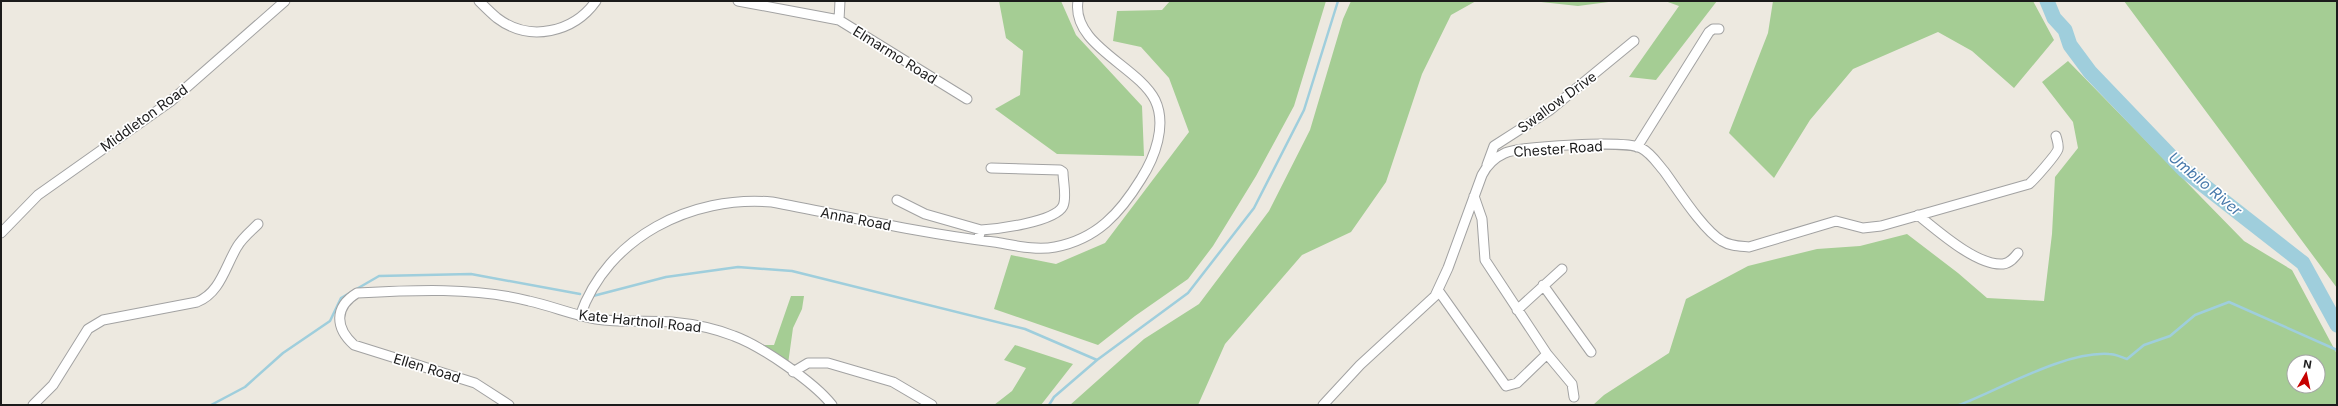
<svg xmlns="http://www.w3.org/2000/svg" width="2338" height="406" font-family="Inter,sans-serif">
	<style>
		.forest { fill: #a5cd94; fill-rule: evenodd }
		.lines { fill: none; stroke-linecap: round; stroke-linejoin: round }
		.stream { stroke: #9fcedc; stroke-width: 2.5 }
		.river { stroke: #9fcedc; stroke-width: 15 }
		.street-casing { stroke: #a2a2a2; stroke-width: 11 }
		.street { stroke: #fff; stroke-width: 9 }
		.labels { text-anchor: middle; stroke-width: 3.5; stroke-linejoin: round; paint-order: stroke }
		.street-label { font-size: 14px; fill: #1b1b1b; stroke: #fff }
		.water-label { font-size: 15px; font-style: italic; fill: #4779ab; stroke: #fff }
	</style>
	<rect width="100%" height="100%" fill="#ede9e0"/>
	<path class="forest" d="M 999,1 L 1061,1 L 1076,35 L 1142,106 L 1144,156 L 1057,154 L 995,109 L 1020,95 L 1023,51 L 1006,38 Z
		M 1170,1 L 1326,1 L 1294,106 L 1256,176 L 1213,246 L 1188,279 L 1135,316 L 1098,345 L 994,309 L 1011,255 L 1056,264 L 1105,243 L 1189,132 L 1169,78 L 1141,47 L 1113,41 L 1117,11 L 1162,10 Z
		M 1351,1 L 1476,1 L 1451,15 L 1422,74 L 1386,182 L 1351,232 L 1302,255 L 1225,344 L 1198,405 L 1070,405 L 1144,339 L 1199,304 L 1269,211 L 1310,130 L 1343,19 Z
		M 1532,1 L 1616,1 L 1578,6 Z
		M 1665,1 L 1717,1 L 1656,80 L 1629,77 L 1679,6 Z
		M 1773,1 L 2033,1 L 2054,40 L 2014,88 L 1972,51 L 1938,32 L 1853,69 L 1810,120 L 1774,178 L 1729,133 L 1768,33 Z
		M 2124,1 L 2337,1 L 2337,288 Z
		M 2068,61 L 2244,241 L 2292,270 L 2337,354 L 2337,405 L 1593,405 L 1604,395 L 1669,353 L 1686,299 L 1748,266 L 1817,249 L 1860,246 L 1907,234 L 1958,273 L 1987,298 L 2044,301 L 2052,234 L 2055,177 L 2078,148 L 2073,122 L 2042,82 ZM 2294,362 L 2318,362 L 2318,386 L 2294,386 Z
		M 791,296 L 804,296 L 802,309 L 793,328 L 788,364 L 764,345 L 774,345 Z
		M 1015,345 L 1073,364 L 1041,405 L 994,405 L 1012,391 L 1026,368 L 1004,360 Z"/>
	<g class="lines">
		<path class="stream" d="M 593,296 L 666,277 L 738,267 L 792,271 L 1025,329 L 1097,360
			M 211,405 L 245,387 L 283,353 L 330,321 L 341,298 L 379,276 L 471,274 L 580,294
			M 1049,405 L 1054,397 L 1097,360 L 1188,293 L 1254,208 L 1304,110 L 1338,1
			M 1959,405 C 2001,389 2065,351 2109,354 C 2115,354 2121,357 2127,359 L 2144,345 L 2170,336 L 2195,315 L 2229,302 L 2337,350"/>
		<path class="river" d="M 2047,1 L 2054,18 L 2065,30 L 2070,45 L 2090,72 L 2184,170 L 2303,263 L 2337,325"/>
		<g class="street-casing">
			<path id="street" d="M 479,1 C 485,7 491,13 497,18 C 530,43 574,32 596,1
				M 738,1 L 839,20
				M 840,1 L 839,20 L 967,99
				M 1637,147 L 1709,32 L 1713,29 L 1719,29
				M 1487,165 L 1494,146 L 1550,110 L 1634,41
				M 897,200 L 925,214 L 981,230
				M 1918,215 C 1938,231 1977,266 2003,264 C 2010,263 2014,258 2018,253
				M 1,233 L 38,195 L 171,101 L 285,1
				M 978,240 L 981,230 C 998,229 1055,222 1063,206 C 1067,197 1063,182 1063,172 L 1060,170 L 991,168
				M 1543,285 L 1591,352
				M 1438,290 L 1506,386 L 1517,383 L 1547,354 L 1485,260 L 1482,219 L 1474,196
				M 1517,310 L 1562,269
				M 580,316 C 607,237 692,195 772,202 C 846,216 919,233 994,242 C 1013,245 1036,251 1055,247 C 1097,239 1120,213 1141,179 C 1155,157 1167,125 1155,100 C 1138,66 1071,45 1078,1
				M 1547,354 L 1572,384 L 1574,397
				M 793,372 L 808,363 L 828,363 L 893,382 L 932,405
				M 33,405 L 53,385 L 88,329 L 103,320 L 197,302 C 220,293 225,267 237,247 C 242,238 251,231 258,224
				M 509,405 L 475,383 L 354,345 C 335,328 334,307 357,293 C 413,290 475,287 529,301 C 552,306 573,315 596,319 C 621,323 647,320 672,322 C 693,324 714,328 734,336 C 761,346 814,382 832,405
				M 1323,405 L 1360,365 L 1435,296 L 1448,268 L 1482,175 C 1487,165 1494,158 1505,153 C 1523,146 1625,140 1641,148 C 1651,153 1657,163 1664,171 C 1678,190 1703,230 1722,241 C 1730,246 1739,246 1749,247 L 1836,221 L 1863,228 L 1881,226 L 2029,184 C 2033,181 2057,154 2058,149 C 2059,145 2057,140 2056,136"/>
		</g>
		<use href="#street" class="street"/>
	</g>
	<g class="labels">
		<g class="street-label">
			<text transform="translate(895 55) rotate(32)" y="5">Elmarmo Road</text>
			<text transform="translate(1557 102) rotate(-36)" y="5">Swallow Drive</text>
			<text transform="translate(144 118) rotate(-36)" y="5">Middleton Road</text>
			<text transform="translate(1558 149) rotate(-4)" y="5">Chester Road</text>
			<text transform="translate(856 219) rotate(11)" y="5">Anna Road</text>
			<text transform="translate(640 321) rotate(6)" y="5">Kate Hartnoll Road</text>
			<text transform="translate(427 368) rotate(17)" y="5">Ellen Road</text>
		</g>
		<g class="water-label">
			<text transform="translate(2205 184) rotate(40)" y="5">Umbilo River</text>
		</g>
	</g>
	<rect width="2338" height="406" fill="none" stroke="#1b1b1b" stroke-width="4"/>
	<g transform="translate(2306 374) rotate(9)"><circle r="19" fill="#ffffff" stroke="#a4a4a4"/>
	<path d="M0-3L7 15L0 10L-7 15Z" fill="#c60100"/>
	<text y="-6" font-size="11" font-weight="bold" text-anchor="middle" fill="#1b1b1b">N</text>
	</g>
</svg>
